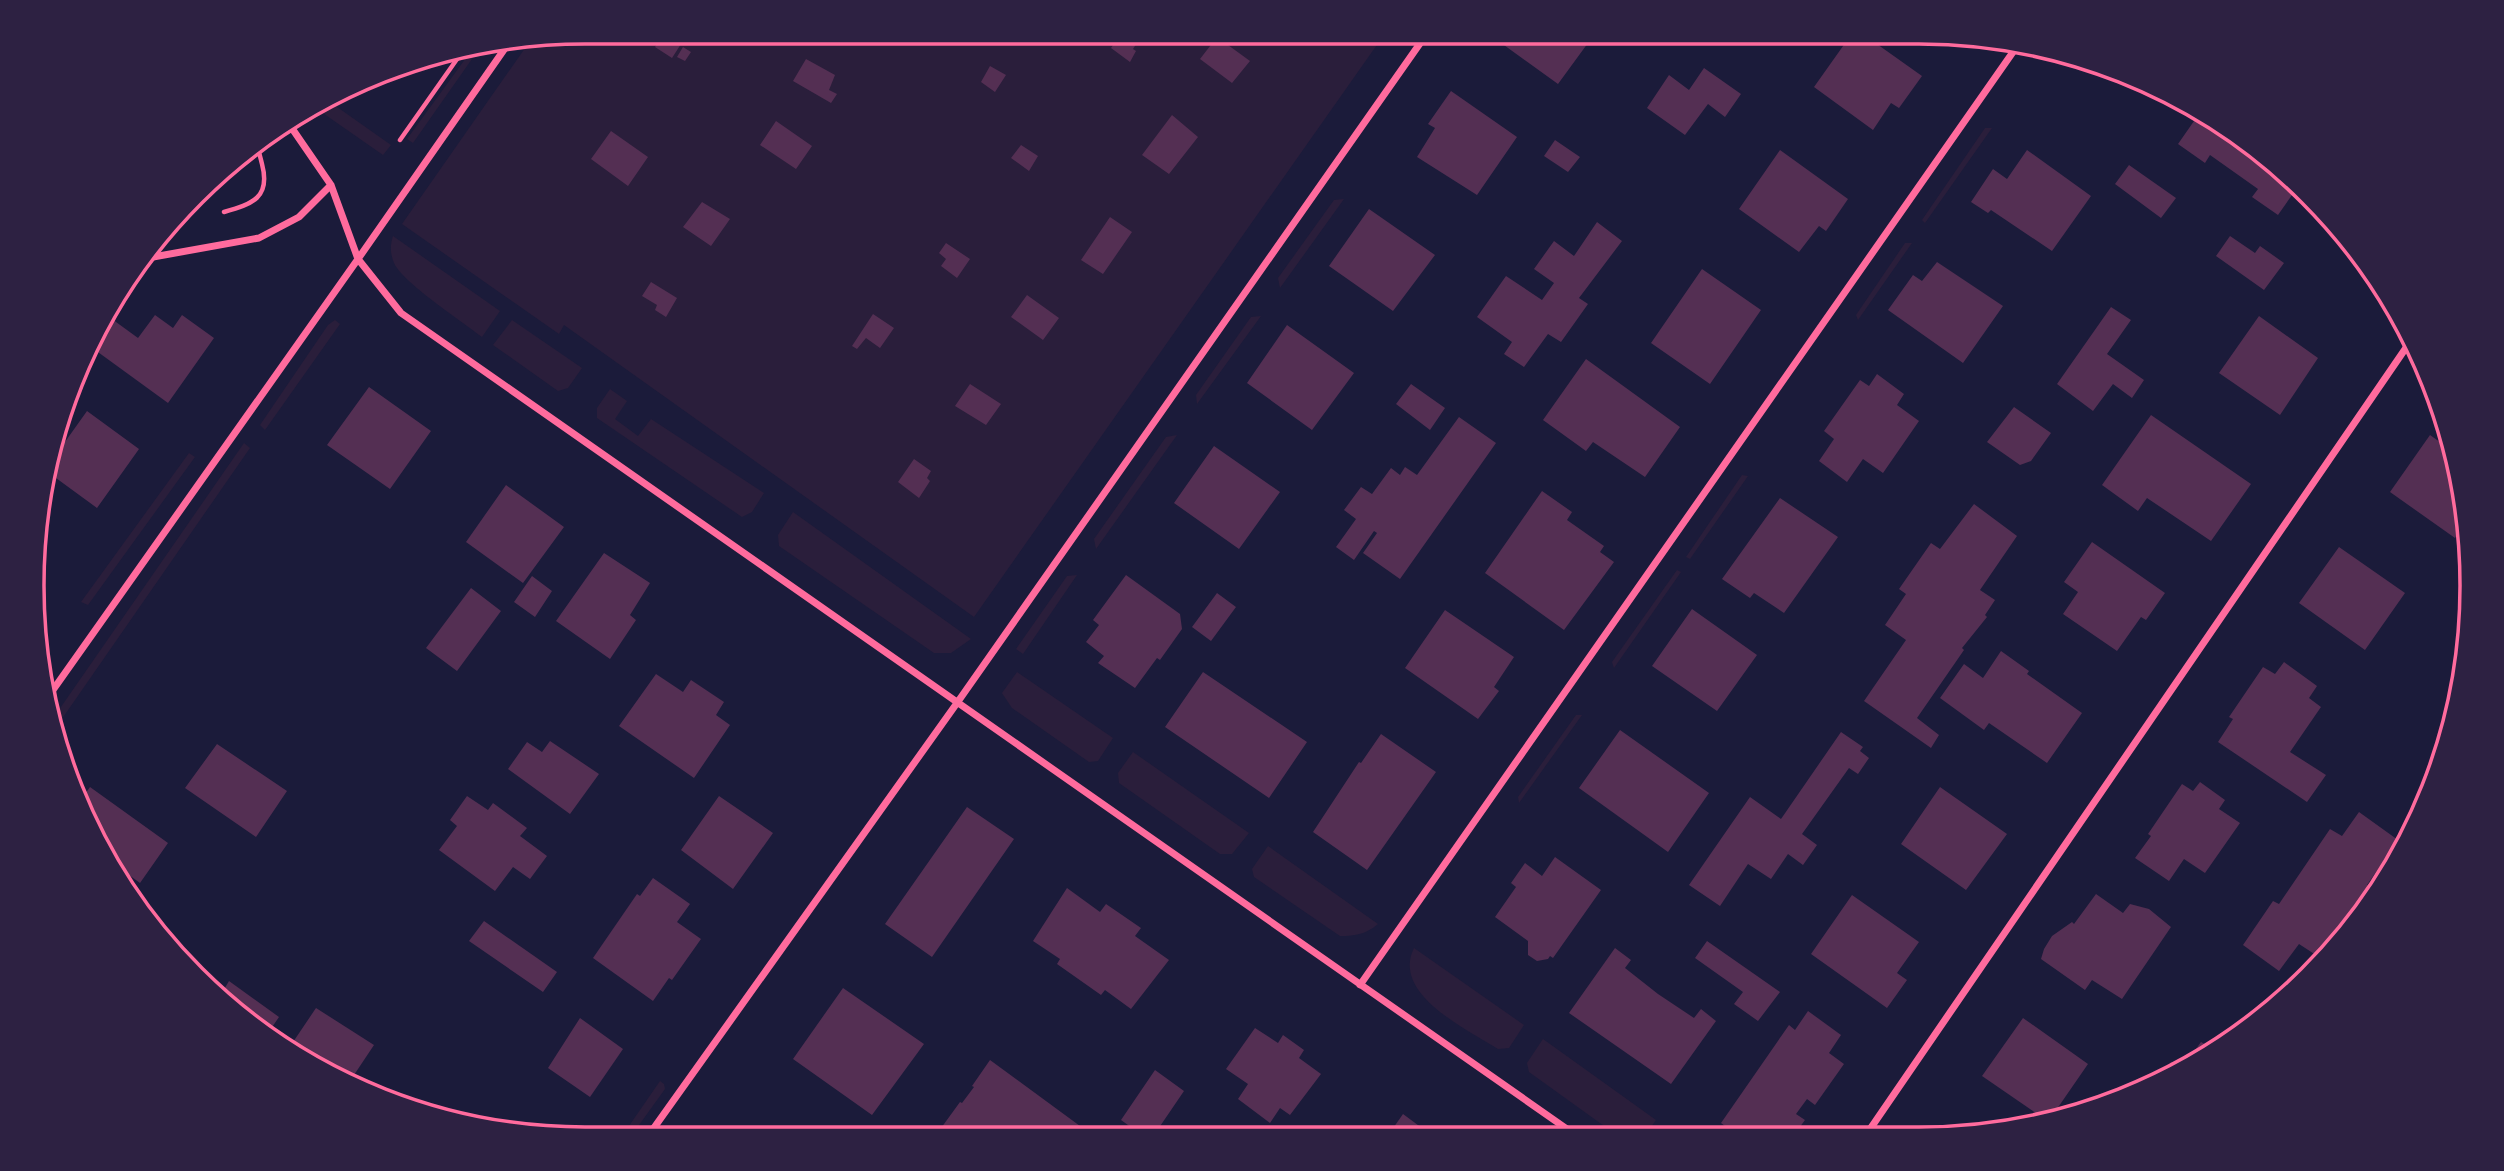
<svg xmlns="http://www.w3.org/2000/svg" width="2504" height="1171" font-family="'Sofia Sans Condensed',sans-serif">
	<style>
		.green { fill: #2a1e3b }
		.building { fill: #542f53 }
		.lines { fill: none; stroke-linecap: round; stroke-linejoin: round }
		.path { stroke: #ff6b9d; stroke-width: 4.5 }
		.minor { stroke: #ff6b9d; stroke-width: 7 }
		.rim { fill: none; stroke: #ff6b9d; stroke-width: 3.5 }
	</style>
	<rect width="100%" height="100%" fill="#1b1b3a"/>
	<path class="green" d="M 586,32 L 1386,32 L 974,617 L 564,325 L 559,334 L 402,224 L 530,41 Z
		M 479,49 L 413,143 L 407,139 L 471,51 Z
		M 330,102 L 391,145 L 383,155 L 317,109 Z
		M 1985,128 L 1992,128 L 1925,223 L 1922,220 Z
		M 1344,199 L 1280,288 L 1278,278 L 1334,200 Z
		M 393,236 L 500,311 L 482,337 C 463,322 402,282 394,263 C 390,253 390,246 393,236 Z
		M 1905,243 L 1912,243 L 1858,320 L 1856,315 Z
		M 1261,316 L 1197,404 L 1196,395 L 1251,317 Z
		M 335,320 L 340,324 L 265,430 L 260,425 L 328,325 Z
		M 512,320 L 582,368 L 568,388 L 558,391 L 493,345 Z
		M 610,389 L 627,401 L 615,419 L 638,436 L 651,419 L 764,493 L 752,512 L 742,517 L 597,418 L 597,408 Z
		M 1177,435 L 1096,549 L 1094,539 L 1166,437 Z
		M 244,443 L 250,448 L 57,726 L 54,717 Z
		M 189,453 L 195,457 L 88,605 L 81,602 Z
		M 1742,475 L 1748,476 L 1690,559 L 1686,557 Z
		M 793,512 L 971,639 L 951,653 L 934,653 L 779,546 L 778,535 Z
		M 1677,570 L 1681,572 L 1614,668 L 1612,662 Z
		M 1077,575 L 1023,654 L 1016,649 L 1067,576 Z
		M 1017,672 L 1113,738 L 1098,761 L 1089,762 L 1012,708 L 1002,693 Z
		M 1576,715 L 1582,715 L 1519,803 L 1518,797 Z
		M 1133,752 L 1249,833 L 1232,854 L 1220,854 L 1119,783 L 1118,773 Z
		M 1268,846 L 1378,924 C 1366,934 1356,936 1340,936 L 1254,877 L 1252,869 Z
		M 1414,948 L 1524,1025 L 1509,1048 L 1498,1049 C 1467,1029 1391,994 1414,948 Z
		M 1543,1039 L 1656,1120 L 1645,1136 L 1618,1136 L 1529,1072 L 1527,1063 Z
		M 660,1081 L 664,1084 L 665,1089 L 629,1139 L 620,1139 Z"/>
	<path class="building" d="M 1116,32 L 1138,32 L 1142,35 L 1133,49 L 1136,51 L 1130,62 L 1111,48 L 1120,35 Z
		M 1503,32 L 1596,32 L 1558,84 L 1497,40 Z
		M 1853,32 L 1860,32 L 1922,76 L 1899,108 L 1891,103 L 1873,130 L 1814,87 Z
		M 664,33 L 681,44 L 672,58 L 655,47 Z
		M 1217,37 L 1250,61 L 1232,83 L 1200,59 Z
		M 683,47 L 691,52 L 685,61 L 677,57 Z
		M 806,59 L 835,75 L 829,90 L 837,94 L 831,103 L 793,81 Z
		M 990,66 L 1006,75 L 995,92 L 981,82 Z
		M 1704,68 L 1741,94 L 1725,117 L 1708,104 L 1685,135 L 1647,108 L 1669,75 L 1689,90 Z
		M 1451,91 L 1517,137 L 1477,195 L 1417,157 L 1435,128 L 1428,124 Z
		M 2201,111 L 2227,125 L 2299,185 L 2278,215 L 2252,197 L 2258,189 L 2210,155 L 2205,163 L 2178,144 Z
		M 1172,115 L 1198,137 L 1169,174 L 1142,155 Z
		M 776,121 L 812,146 L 796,169 L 760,145 Z
		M 611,131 L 648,157 L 628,186 L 591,159 Z
		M 1555,140 L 1580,157 L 1568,172 L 1544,156 Z
		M 1021,145 L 1038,156 L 1029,171 L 1011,158 Z
		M 1780,150 L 1848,199 L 1826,231 L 1819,226 L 1799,252 L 1739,209 Z
		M 2027,150 L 2091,196 L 2052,251 L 1991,210 L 1988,213 L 1971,202 L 1993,169 L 2007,179 Z
		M 2129,165 L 2176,198 L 2161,218 L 2115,184 Z
		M 702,202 L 730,219 L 711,246 L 683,227 Z
		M 1369,209 L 1435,255 L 1393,311 L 1329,266 Z
		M 1110,217 L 1132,232 L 1103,274 L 1081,260 Z
		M 1597,222 L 1622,241 L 1579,298 L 1588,304 L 1561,342 L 1548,334 L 1524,367 L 1504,354 L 1512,342 L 1477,317 L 1506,276 L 1542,300 L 1554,283 L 1534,269 L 1554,241 L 1574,256 Z
		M 2230,236 L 2255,253 L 2260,246 L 2284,263 L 2264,290 L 2216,256 Z
		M 946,243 L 970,259 L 957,278 L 941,266 L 946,259 L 939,253 Z
		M 1937,262 L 2003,306 L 1963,363 L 1888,310 L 1913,275 L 1922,281 Z
		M 1702,269 L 1761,310 L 1710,384 L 1651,343 Z
		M 651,282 L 677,298 L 666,317 L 655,310 L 657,305 L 642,296 Z
		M 1027,295 L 1059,318 L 1043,340 L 1011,317 Z
		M 2111,307 L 2131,320 L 2107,354 L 2144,380 L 2132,398 L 2113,384 L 2093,411 L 2057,384 Z
		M 105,314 L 138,338 L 155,315 L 173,328 L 182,315 L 214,338 L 168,403 L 91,347 Z
		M 873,314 L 894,328 L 880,348 L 866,338 L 857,349 L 852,346 Z
		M 2259,316 L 2318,358 L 2280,415 L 2219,373 Z
		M 1287,325 L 1354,373 L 1312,430 L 1247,383 Z
		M 1586,359 L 1680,427 L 1645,477 L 1593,442 L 1586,451 L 1543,420 Z
		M 1877,374 L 1904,394 L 1897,405 L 1919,421 L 1883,473 L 1863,459 L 1847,482 L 1819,461 L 1834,439 L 1824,431 L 1860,380 L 1869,386 Z
		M 970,384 L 1001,404 L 986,425 L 955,406 Z
		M 1411,384 L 1445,408 L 1430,430 L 1396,404 Z
		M 369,387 L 431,431 L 390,489 L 327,445 Z
		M 2014,407 L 2051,433 L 2031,461 L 2020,465 L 1987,442 Z
		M 87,411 L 139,449 L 97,508 L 45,470 Z
		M 2151,415 L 2251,484 L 2211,541 L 2147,498 L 2138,511 L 2102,485 Z
		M 1459,417 L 1496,443 L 1400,579 L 1363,553 L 1377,533 L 1374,531 L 1354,560 L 1336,547 L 1356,519 L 1344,510 L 1361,487 L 1372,494 L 1391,468 L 1400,475 L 1405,467 L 1417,475 Z
		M 2430,435 L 2454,452 L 2462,478 L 2466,522 L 2455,538 L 2390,492 Z
		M 1214,446 L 1280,492 L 1239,549 L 1174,503 Z
		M 914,459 L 931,471 L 927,478 L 930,481 L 919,498 L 898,482 Z
		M 506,485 L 564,527 L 523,583 L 466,542 Z
		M 1542,491 L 1572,512 L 1567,520 L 1604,546 L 1600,552 L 1614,562 L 1564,630 L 1485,573 Z
		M 1780,498 L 1838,537 L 1784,613 L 1754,593 L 1750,598 L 1722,579 Z
		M 1974,504 L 2017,536 L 1980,590 L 1995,600 L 1985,615 L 1987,617 L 1962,648 L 1964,650 L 1917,718 L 1939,735 L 1931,748 L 1864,701 L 1906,640 L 1885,625 L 1906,594 L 1899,589 L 1931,543 L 1940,549 Z
		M 2092,542 L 2165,593 L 2146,620 L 2141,617 L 2117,651 L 2063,614 L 2078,592 L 2064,582 Z
		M 2339,547 L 2405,593 L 2365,650 L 2299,603 Z
		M 604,553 L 650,583 L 630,615 L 636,620 L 610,659 L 556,621 Z
		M 1126,575 L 1180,614 L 1182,629 L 1160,660 L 1157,658 L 1135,688 L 1098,663 L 1104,656 L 1086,642 L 1099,625 L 1093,620 Z
		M 532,576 L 552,591 L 535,617 L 514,602 Z
		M 471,588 L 501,611 L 457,671 L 426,648 Z
		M 1217,593 L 1236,607 L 1211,641 L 1192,627 Z
		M 1692,609 L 1757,655 L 1717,711 L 1652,666 Z
		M 1445,610 L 1514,657 L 1494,687 L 1499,691 L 1478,719 L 1405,668 Z
		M 2001,651 L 2029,671 L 2027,674 L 2082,713 L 2047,763 L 1989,723 L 1984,730 L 1940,698 L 1964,664 L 1983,678 Z
		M 2465,661 L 2464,671 L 2463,679 L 2456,674 Z
		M 2284,662 L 2317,686 L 2309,698 L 2321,707 L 2290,752 L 2326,775 L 2307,802 L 2218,742 L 2233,719 L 2229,717 L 2263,667 L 2275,674 Z
		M 1203,672 L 1307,742 L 1269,798 L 1165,727 Z
		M 656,674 L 683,692 L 691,680 L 724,702 L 716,715 L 730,725 L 694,778 L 619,726 Z
		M 1620,730 L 1709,793 L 1668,852 L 1579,788 Z
		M 1841,732 L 1863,747 L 1860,751 L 1869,758 L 1858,774 L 1849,768 L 1802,834 L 1817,845 L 1803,865 L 1788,854 L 1771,879 L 1748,864 L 1720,906 L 1689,885 L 1750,797 L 1781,819 Z
		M 1381,734 L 1436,772 L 1367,870 L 1313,832 L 1359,762 L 1361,763 Z
		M 550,741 L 599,774 L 570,814 L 508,769 L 527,742 L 542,752 Z
		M 217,744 L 287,791 L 256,837 L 185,788 Z
		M 2200,782 L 2225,800 L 2219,809 L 2240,823 L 2205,873 L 2184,859 L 2169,881 L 2135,858 L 2151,836 L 2148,834 L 2182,784 L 2193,791 Z
		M 90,787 L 168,843 L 140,883 L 111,862 L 89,831 L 80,801 Z
		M 1940,787 L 2007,834 L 1966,890 L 1901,844 Z
		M 467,796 L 488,810 L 493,803 L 527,828 L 520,836 L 547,856 L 530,879 L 513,867 L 495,891 L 439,850 L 457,826 L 450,820 Z
		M 719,796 L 773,833 L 733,889 L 681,850 Z
		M 967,807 L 1014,839 L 932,957 L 885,924 Z
		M 2359,812 L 2398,840 L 2367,885 L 2376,892 L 2355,926 L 2322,959 L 2299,944 L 2279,971 L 2243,945 L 2273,901 L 2279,904 L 2330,829 L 2342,836 Z
		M 1555,857 L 1601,890 L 1553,958 L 1550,956 L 1548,959 L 1537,961 L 1528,955 L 1528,941 L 1495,917 L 1516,887 L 1511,883 L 1525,863 L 1542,876 Z
		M 653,878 L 690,904 L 677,922 L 701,939 L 672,980 L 669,978 L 653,1001 L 593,958 L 637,894 L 640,896 Z
		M 1067,888 L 1100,912 L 1106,904 L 1141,928 L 1135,936 L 1169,960 L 1131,1009 L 1105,990 L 1101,995 L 1057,964 L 1060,959 L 1033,941 Z
		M 2096,894 L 2123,913 L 2130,904 L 2149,909 L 2171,927 L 2122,999 L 2092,980 L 2085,990 L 2041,959 L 2044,949 L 2052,936 L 2072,922 L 2074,924 Z
		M 1852,895 L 1919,942 L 1897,973 L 1907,980 L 1887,1008 L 1811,954 Z
		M 484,921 L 557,972 L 543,992 L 469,941 Z
		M 1707,941 L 1780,992 L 1758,1021 L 1734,1004 L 1743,992 L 1695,958 Z
		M 1615,948 L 1631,960 L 1625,968 L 1658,994 L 1694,1018 L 1701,1009 L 1716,1021 L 1671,1084 L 1569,1013 Z
		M 229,981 L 279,1017 L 266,1036 L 219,998 Z
		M 843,988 L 924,1044 L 872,1115 L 793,1059 Z
		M 316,1008 L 374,1045 L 348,1084 L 287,1051 Z
		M 1808,1011 L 1841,1035 L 1829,1053 L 1844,1064 L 1815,1105 L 1807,1099 L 1796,1114 L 1805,1120 L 1794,1135 L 1738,1136 L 1721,1123 L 1789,1025 L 1795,1030 Z
		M 2252,1011 L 2263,1018 L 2256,1025 L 2232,1039 Z
		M 580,1018 L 623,1049 L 590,1097 L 548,1068 Z
		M 2023,1018 L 2088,1064 L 2050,1119 L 2046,1120 L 1982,1076 Z
		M 1255,1028 L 1278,1043 L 1283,1035 L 1304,1050 L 1299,1058 L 1321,1074 L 1290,1115 L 1280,1108 L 1270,1123 L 1238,1099 L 1248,1084 L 1226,1069 Z
		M 2201,1042 L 2214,1049 L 2182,1068 Z
		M 990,1060 L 1080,1126 L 1072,1138 L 940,1138 L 936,1135 L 960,1102 L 962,1103 L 974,1087 L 972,1086 Z
		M 2171,1062 L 2181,1068 L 2159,1081 Z
		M 1155,1070 L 1184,1091 L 1152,1138 L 1146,1138 L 1121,1120 Z
		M 435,1108 L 453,1121 L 430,1115 Z
		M 1403,1114 L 1434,1137 L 1381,1137 L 1385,1132 L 1389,1134 Z"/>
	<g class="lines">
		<path class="path" d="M 400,140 L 462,52
			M 224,212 C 252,204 271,198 262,164 C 260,156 259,149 254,143"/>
		<path class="minor" d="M 289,124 L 331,185 L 358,259 L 401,313 L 1577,1136
			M 142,259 L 259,238 L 299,217 L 331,185
			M 48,697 L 358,259 L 508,44
			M 1360,985 L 2020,42
			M 1866,1135 L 2412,339
			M 646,1139 L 957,703 L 1428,32"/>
	</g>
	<path d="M0 0H2504V1171H0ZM585 44H1919A541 541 0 0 1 2460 585V586A541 541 0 0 1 1919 1127H585A541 541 0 0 1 44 586V585A541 541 0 0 1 585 44Z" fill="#2d2142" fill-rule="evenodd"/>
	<path class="rim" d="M585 44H1919A541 541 0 0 1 2460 585V586A541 541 0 0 1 1919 1127H585A541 541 0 0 1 44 586V585A541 541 0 0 1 585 44Z"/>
</svg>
